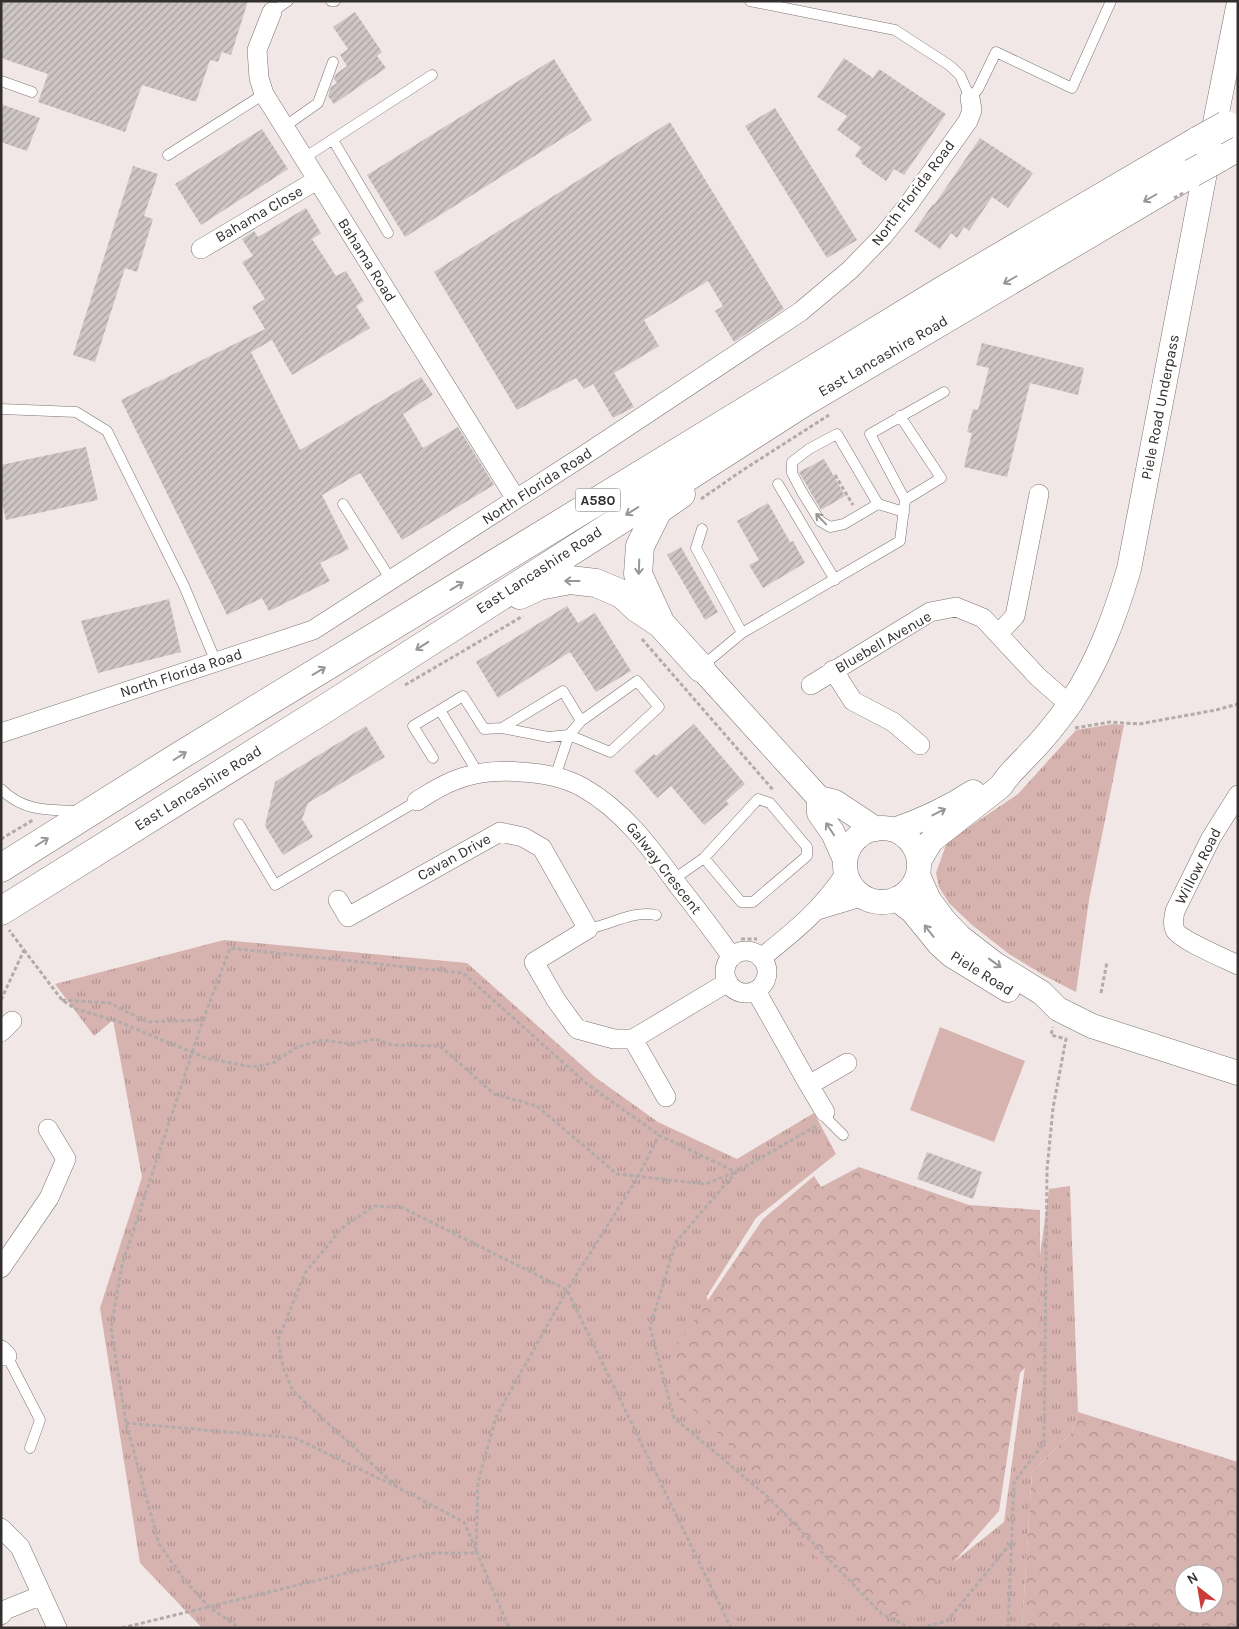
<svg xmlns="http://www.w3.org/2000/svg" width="1239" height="1629" font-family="Karla,sans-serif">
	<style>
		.grass { fill: url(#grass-tufts) }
		.park { fill: url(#park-crowns); fill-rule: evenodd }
		.garden { fill: #d7b3af }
		.building { fill: url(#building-hatch) }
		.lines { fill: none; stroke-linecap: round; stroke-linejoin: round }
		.service-casing { stroke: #7c7372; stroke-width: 11 }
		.minor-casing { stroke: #7c7372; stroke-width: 20 }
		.tertiary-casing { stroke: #7c7372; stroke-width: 25 }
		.trunk-casing { stroke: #7c7372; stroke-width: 29 }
		.path { stroke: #b3abaa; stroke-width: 3; stroke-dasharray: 4 2.5; stroke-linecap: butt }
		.service { stroke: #fff; stroke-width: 10 }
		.minor { stroke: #fff; stroke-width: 19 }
		.tertiary { stroke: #fff; stroke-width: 24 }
		.trunk { stroke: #fff; stroke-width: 28 }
		.trunk-bridge-casing { stroke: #7c7372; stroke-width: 29; stroke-linecap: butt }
		.path-bridge { stroke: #b3abaa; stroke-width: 3; stroke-dasharray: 4 2.5; stroke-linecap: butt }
		.trunk-bridge { stroke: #fff; stroke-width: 28 }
		.oneway { stroke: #989796 }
		.labels { text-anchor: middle; stroke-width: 4.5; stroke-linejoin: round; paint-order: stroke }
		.shield { fill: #fff; stroke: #706d6d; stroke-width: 1 }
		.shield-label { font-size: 14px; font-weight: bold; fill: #322f2e }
		.street-label { font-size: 15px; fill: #322f2e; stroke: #fff }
	</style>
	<defs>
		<pattern id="grass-tufts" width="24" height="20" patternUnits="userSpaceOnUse" patternTransform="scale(1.25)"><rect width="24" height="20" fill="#d7b3af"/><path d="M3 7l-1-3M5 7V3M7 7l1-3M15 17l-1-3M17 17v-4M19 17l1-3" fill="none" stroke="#af928f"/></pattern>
		<pattern id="park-crowns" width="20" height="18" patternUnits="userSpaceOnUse" patternTransform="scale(1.25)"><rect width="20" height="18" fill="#d7b3af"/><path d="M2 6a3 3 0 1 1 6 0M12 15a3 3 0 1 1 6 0" fill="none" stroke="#af928f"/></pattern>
		<pattern id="building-hatch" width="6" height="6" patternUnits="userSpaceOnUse" patternTransform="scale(1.25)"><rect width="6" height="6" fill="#cec5c4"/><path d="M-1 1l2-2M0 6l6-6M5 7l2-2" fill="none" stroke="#a8a0a0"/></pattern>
	</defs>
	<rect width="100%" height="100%" fill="#f1e7e6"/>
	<path class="grass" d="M 1113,724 L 1124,725 L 1089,900 L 1076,992 L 1045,976 L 1009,954 L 972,925 L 949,903 L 939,887 L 936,873 L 947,842 L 1018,794 L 1076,730 Z
		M 224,940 L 467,963 L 595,1077 L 658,1122 L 737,1159 L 814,1113 L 836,1154 L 756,1218 L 707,1296 L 715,1362 L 931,1580 L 1004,1522 L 1049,1189 L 1070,1186 L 1078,1412 L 1072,1432 L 1032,1472 L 1022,1628 L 202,1628 L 140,1563 L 100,1308 L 142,1177 L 113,1020 L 94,1036 L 55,984 Z"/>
	<path class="park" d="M 859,1167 L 969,1205 L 1040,1210 L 1040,1352 L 1020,1373 L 999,1511 L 906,1616 L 879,1618 L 761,1503 L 760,1479 L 705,1419 L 679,1399 L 674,1350 L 763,1219 L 814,1176 L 821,1187 Z
		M 1078,1412 L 1238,1462 L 1238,1628 L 1022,1628 L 1032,1472 L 1072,1432 ZM 1184,1574 L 1214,1574 L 1214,1604 L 1184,1604 Z"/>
	<path class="garden" d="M 940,1027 L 1025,1061 L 994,1142 L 910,1110 Z"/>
	<path class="building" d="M 1,1 L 248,1 L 231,55 L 222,52 L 218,62 L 210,60 L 196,102 L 142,85 L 125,132 L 38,102 L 48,74 L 1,58 Z
		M 355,12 L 382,52 L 377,56 L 386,68 L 334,104 L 328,96 L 331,87 L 337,83 L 334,79 L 336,74 L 347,66 L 340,55 L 348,49 L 333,27 Z
		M 844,58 L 873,78 L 879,69 L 946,114 L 904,175 L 894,169 L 886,181 L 861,163 L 862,161 L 855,156 L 861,147 L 837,130 L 847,116 L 817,97 Z
		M 554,59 L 592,120 L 405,237 L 367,175 Z
		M 1,104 L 40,118 L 27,151 L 1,142 Z
		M 775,108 L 857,240 L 827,258 L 745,126 Z
		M 670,122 L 784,309 L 734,342 L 715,311 L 723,306 L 708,281 L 644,320 L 659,346 L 614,373 L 634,407 L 613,418 L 593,384 L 584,389 L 576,378 L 517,410 L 434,272 Z
		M 262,129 L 288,169 L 201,225 L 175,184 Z
		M 980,138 L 1033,173 L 1008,208 L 992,197 L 969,231 L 964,227 L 957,238 L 951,233 L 940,249 L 914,231 L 933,204 L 934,205 Z
		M 133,166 L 158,174 L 144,216 L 153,219 L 137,272 L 125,268 L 95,362 L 73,355 Z
		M 306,208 L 321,233 L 312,239 L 336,276 L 346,271 L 364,301 L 356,306 L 370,328 L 292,375 L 272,340 L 251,352 L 300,450 L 421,377 L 433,395 L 403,414 L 423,448 L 458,427 L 494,485 L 402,540 L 360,473 L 322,495 L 349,549 L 320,563 L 330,581 L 269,611 L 262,598 L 227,615 L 121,400 L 265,329 L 252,307 L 265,299 L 242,262 L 253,256 L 242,239 L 254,231 L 258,237 Z
		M 982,343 L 1084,368 L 1078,395 L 1030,383 L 1007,477 L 964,467 L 972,433 L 967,432 L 973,409 L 978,410 L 989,368 L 976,365 Z
		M 86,447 L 98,500 L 6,520 L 1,499 L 1,465 Z
		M 824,459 L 845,496 L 821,510 L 799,472 Z
		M 768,503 L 790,542 L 793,541 L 805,563 L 763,588 L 749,565 L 759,560 L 737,521 Z
		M 681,547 L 718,612 L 705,620 L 667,555 Z
		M 169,599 L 181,652 L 98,673 L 81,621 Z
		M 567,606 L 578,623 L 595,613 L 631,671 L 596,692 L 570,652 L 498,698 L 476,662 Z
		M 694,724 L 745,784 L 726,801 L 729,804 L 704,825 L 671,786 L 657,798 L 634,771 L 654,754 L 656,756 Z
		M 366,726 L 385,757 L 308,803 L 302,819 L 313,837 L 283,855 L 265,826 L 275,782 Z
		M 927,1152 L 982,1172 L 973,1199 L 917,1179 Z"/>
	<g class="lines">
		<g class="service-casing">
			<path id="service" d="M 331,1 L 335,1
				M 750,1 L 895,30 L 949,65 L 960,75 L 970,98 L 978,89 L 996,52 L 1072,88 L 1111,1
				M 272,12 L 288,1
				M 1,81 L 32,92
				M 284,127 L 318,103 L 333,62
				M 333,140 L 388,233
				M 168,155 L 264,94
				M 304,158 L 432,75
				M 1,409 L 76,412 L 107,431 L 184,586 L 216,662
				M 900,416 L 941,478 L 905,500
				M 778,484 L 835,580
				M 343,504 L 391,580
				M 878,504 L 844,524 L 830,527 L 820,521 L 802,492 L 792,473 L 792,462 L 809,449 L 837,434 L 878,504 L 904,512
				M 702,529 L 696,548 L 742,633
				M 701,667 L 742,633 L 900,541 L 905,500 L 870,434 L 944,392
				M 502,728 L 548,737 L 569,735 L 581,721
				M 433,758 L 413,726 L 440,710
				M 478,773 L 440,710 L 463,696 L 484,729 L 502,728 L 563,691 L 581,721 L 637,681 L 659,707 L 610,752 L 569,735 L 555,777
				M 1,789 C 24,812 49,810 79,811
				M 239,824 L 275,885 L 417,801
				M 674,879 L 704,858 L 758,799 L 770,803 L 807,847 L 807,856 L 753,902 L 741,902 L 704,858
				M 588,929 C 610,925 633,910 656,915
				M 825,1112 L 827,1119 L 843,1135
				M 7,1356 L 40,1420 L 30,1448"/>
		</g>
		<g class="minor-casing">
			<path id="minor" d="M 272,12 L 257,50 L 259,78 L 264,94 L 516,499
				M 201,249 L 317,180
				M 998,634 L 1015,616 L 1039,494
				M 833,670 L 853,701 L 893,722 L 920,745
				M 811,685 L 930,612 L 956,607 L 983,618 L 1038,677 L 1070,705
				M 1,733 L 313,630 L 583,456 L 800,312 L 850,270 L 883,236 L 908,205 L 968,121 L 972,110 L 970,98
				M 1238,795 L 1211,838 L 1175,911 C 1174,917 1172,924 1175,930 C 1180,940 1226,959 1238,965
				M 417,801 C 428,794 440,786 453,781 C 474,772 498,770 520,772 C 541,773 564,777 582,787 C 623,810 650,847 677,884 C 696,908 714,932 732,957
				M 338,900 L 348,917 L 500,832 L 523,837 L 542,848 L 588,929 L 534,962 L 556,1000 L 577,1029 L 614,1039 L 633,1039 L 728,982
				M 818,910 L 861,897
				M725 972a21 21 0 1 1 42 0a21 21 0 1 1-42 0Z
				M 761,958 C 796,930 820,911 845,874
				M 756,991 L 809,1085 L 847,1063
				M 1,1032 L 12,1021
				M 633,1039 L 666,1097
				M 809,1085 L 825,1112
				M 1,1268 L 49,1198 L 66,1159 L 48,1129
				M 1,1350 L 7,1356 L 1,1356
				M 1,1528 L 20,1547 L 57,1628
				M 1,1615 L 5,1610 L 42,1595"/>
		</g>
		<g class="tertiary-casing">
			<path id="tertiary" d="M 701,668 L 819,798 L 835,802 L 876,829
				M 819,798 L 819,813 L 833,833 L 845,860
				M845 865a37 37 0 1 1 74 0a37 37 0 1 1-74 0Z
				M 894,830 C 923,820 949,808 973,792
				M 919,861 L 931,841 L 1001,786 C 1009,773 1016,768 1026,757 C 1040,743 1058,721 1070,704 C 1098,663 1115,616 1129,569 L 1203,183 L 1238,7
				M 918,875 L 929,900 L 944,920 L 960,937 L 995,964 L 1042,993 L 1058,1009 L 1092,1026 L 1238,1073
				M 896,899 L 912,911 L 939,944 L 951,955 L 1008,990"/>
		</g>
		<g class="trunk-casing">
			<path id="trunk" d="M 1219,158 L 1238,147
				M 520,595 L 539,586 L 570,580 L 596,583 L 622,594 L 637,608 L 661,624 L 701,668
				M 661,624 L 638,574 L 640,546 L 658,510 L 681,494
				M 1,868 L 181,755 L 945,289 L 1199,140
				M 1,911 L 323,710 L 803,403 L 1192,173"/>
		</g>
		<path class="path" d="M 835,475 L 853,505
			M 701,499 L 743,470 L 829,415
			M 642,639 L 774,791
			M 405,685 L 523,616
			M 1075,728 L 1110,722 L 1139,724 L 1216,710 L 1238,704
			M 1,839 L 33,820
			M 741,939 L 757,939
			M 24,950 L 62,1000 L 76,1009 L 119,1022 L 206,1058 L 252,1067 L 273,1063 L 297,1047 L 322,1040 L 352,1044 L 375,1039 L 392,1045 L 440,1046 L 494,1094 L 537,1106 L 617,1174 L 705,1184 L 736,1172
			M 1101,993 L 1107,962
			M 1,1000 L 24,950 L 9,930
			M 62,1000 L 110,1003 L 147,1022 L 203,1020 L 122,1265 L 111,1328 L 126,1423 L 159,1544 L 183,1578 L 209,1607 L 239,1628
			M 203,1020 L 230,948 L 463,973 L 587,1084 L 659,1135 L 736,1172
			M 816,1126 L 736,1172 L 676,1242 L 650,1327 L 674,1418 L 768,1497 L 882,1614 L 911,1628
			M 126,1423 L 295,1438 L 397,1487 L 464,1522 L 509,1628
			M 397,1487 L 293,1391 L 283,1367 L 278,1340 L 305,1273 L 342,1228 L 374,1206 L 403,1208 L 567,1290 L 731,1628
			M 122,1628 L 429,1553 L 476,1553 L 478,1482 L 496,1417 L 567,1290 L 638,1177 L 659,1135
			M 921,1628 L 947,1621 L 1010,1544
			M 1008,1628 L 1014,1482 L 1044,1443 L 1047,1170 L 1053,1108 L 1066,1039 L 1051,1035 L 1053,1027"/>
		<use href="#service" class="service"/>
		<use href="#minor" class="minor"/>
		<use href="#tertiary" class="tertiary"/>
		<use href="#trunk" class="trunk"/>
		<g class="trunk-bridge-casing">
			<path id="trunk-bridge" d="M 1199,140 L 1226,125
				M 1192,173 L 1219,158"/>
		</g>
		<path class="path-bridge" d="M 1174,198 L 1185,192"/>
		<use href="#trunk-bridge" class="trunk-bridge"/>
	</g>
	<defs><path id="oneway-shaft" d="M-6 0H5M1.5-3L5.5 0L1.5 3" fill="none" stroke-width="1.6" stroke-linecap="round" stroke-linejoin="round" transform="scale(1.25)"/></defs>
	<g class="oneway">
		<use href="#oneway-shaft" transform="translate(1150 198) rotate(150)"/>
		<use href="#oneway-shaft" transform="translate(1010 280) rotate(150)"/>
		<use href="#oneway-shaft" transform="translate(632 511) rotate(148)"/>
		<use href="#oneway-shaft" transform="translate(821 519) rotate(-134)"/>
		<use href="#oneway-shaft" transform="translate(639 567) rotate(92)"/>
		<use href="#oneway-shaft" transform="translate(572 581) rotate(-180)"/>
		<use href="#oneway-shaft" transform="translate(457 586) rotate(-31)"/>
		<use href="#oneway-shaft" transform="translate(422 646) rotate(147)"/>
		<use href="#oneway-shaft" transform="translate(319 671) rotate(-31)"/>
		<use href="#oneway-shaft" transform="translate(180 756) rotate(-32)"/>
		<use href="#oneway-shaft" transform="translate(939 812) rotate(-27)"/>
		<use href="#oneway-shaft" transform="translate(830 829) rotate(-123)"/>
		<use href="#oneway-shaft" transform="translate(42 842) rotate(-32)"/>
		<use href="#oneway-shaft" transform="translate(929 931) rotate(-128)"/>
		<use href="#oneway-shaft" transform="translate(995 963) rotate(36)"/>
	</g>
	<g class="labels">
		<rect class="shield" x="575.5" y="488.5" width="45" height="23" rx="4"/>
		<g class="shield-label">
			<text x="598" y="505">A580</text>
		</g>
		<g class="street-label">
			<text transform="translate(913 193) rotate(-53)" y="5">North Florida Road</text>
			<text transform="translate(259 214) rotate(-30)" y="5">Bahama Close</text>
			<text transform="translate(367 260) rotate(58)" y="5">Bahama Road</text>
			<text transform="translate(883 356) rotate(-30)" y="5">East Lancashire Road</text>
			<text transform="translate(1160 407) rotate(-79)" y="5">Piele Road Underpass</text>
			<text transform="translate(537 486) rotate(-33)" y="5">North Florida Road</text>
			<text transform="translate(539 570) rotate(-33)" y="5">East Lancashire Road</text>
			<text transform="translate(883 642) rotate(-30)" y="5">Bluebell Avenue</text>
			<text transform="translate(181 673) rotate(-18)" y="5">North Florida Road</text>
			<text transform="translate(198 788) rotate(-32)" y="5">East Lancashire Road</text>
			<text transform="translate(454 857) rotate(-29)" y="5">Cavan Drive</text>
			<text transform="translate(1198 866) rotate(-63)" y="5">Willow Road</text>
			<text transform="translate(664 868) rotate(52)" y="5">Galway Crescent</text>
			<text transform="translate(982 973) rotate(32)" y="5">Piele Road</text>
		</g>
	</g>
	<rect width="1239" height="1629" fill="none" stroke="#322f2e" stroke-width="5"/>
	<g transform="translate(1199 1589) rotate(329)"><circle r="24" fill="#ffffff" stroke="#adacab"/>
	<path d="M0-4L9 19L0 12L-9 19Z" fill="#ca3c3a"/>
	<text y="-8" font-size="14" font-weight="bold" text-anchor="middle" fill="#322f2e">N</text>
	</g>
</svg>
